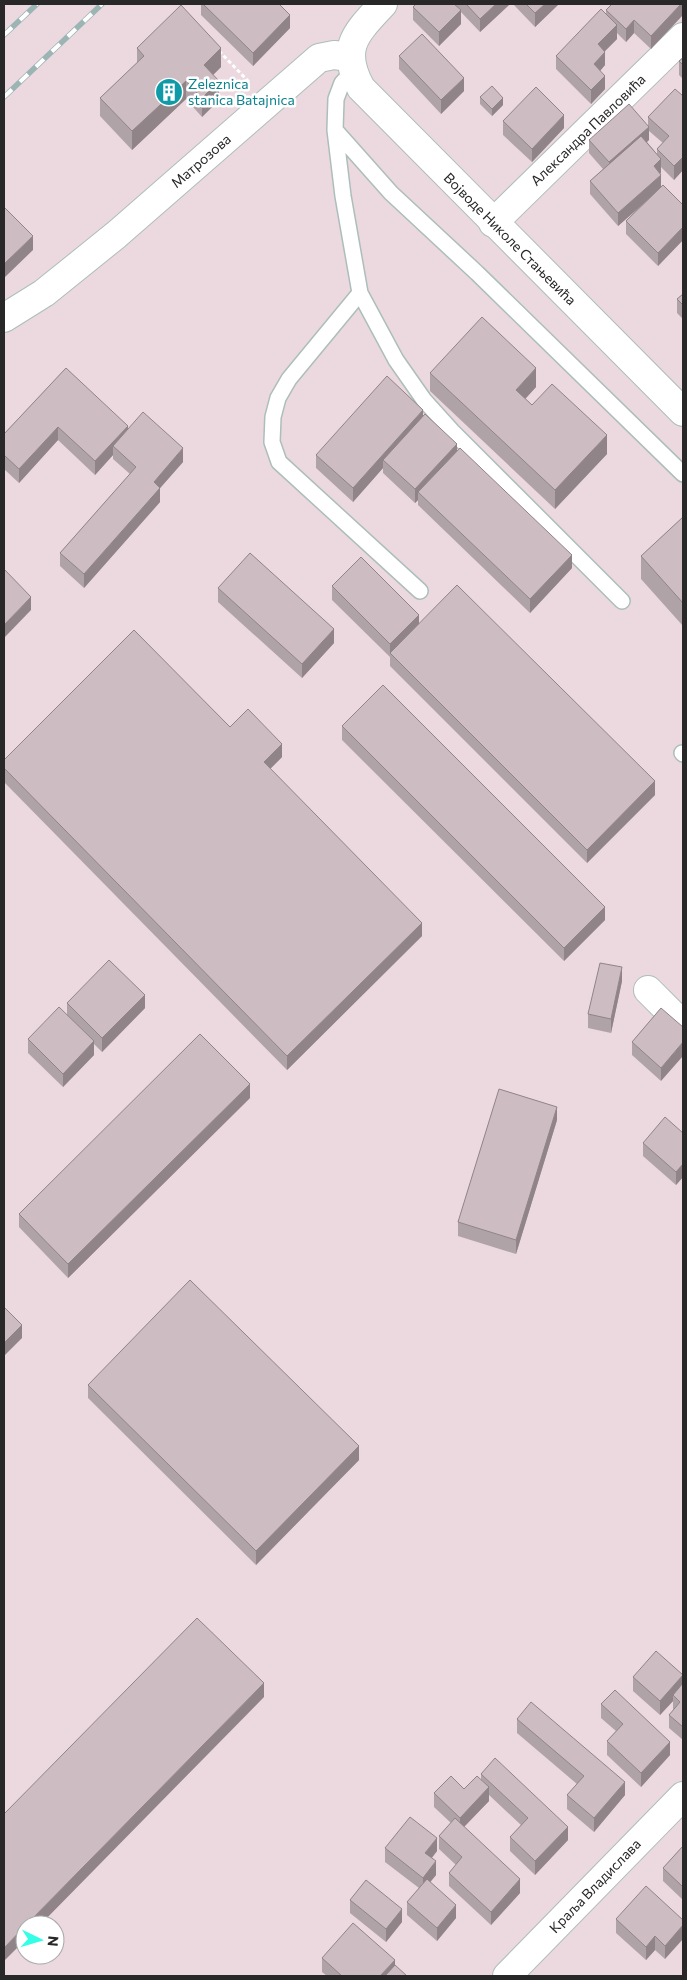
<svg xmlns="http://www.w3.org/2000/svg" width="687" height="1980" font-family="Commissioner,sans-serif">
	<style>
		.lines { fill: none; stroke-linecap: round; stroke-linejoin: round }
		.lane-casing { stroke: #acbebb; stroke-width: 18 }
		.street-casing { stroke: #acbebb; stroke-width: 30 }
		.secondary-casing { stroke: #acbebb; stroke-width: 30 }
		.path { stroke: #fff; stroke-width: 3; stroke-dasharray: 4 2.5; stroke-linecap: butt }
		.lane { stroke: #fff; stroke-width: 15 }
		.street { stroke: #fff; stroke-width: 28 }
		.secondary { stroke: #fff; stroke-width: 28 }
		.rail-casing { stroke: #9ab5b3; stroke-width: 5.5 }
		.rail { stroke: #fff; stroke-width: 4; stroke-dasharray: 11; stroke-linecap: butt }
		.wall { fill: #b0a3a7; fill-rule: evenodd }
		.shaded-wall { fill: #908488 }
		.building { fill: #cdbdc2; stroke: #908488 }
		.labels { text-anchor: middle; stroke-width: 5; stroke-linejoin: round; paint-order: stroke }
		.culture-label { font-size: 14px; fill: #0d838f; stroke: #fff; text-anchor: start }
		.street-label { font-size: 14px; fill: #282828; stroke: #fff }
	</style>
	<rect width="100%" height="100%" fill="#ecd8df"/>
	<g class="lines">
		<g class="lane-casing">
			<path id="lane" d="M 352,72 L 342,83 L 336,99 L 335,130 L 343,196 L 360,293 L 289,379 L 278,398 L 273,417 L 272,442 L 279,462 L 420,591
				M 335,130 L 391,193 L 477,273 L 683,474
				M 360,293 L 396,360 L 424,400 L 452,431 L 622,601
				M 682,753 L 683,754"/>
		</g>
		<g class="street-casing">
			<path id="street" d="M 493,223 L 683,37
				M 4,318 L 44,293 L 116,235 L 319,58 L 334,55 L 350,57
				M 648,990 L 683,1025
				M 507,1976 L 683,1796"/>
		</g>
		<g class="secondary-casing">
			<path id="secondary" d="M 383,4 C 356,33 339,48 361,88 L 683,412"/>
		</g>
		<path class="path" d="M 219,51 L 249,82"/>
		<use href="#lane" class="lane"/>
		<use href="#street" class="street"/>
		<use href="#secondary" class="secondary"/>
		<g class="rail-casing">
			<path id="rail" d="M 4,35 L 37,4
				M 4,97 L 102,4"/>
		</g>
		<use href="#rail" class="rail"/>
	</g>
	<path class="wall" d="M 201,4 L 279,4 L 290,28 L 253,66 L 201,15 Z
		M 455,4 L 509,4 L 509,5 L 480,32 L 461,12 L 461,24 L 439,46 L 413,20 L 413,7 L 455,5 Z
		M 513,4 L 559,4 L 535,27 Z
		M 683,4 L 651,49 L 634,33 L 626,42 L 617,33 L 617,39 L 605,51 L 605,65 L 600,71 L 605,89 L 591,104 L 556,69 L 556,56 L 606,14 L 606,10 Z
		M 137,48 L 221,67 L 213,75 L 219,100 L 202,117 L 186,99 L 132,150 L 100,116 L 100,98 L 137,63 Z
		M 399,56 L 464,91 L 441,114 L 399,69 Z
		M 683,58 L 683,79 L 679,75 L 679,61 Z
		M 683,96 L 683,170 L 674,180 L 661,167 L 661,173 L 660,173 L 661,186 L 683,205 L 683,240 L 658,266 L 626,234 L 626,221 L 645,203 L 618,226 L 590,194 L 590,181 L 603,169 L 589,153 L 589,140 L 648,125 L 648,117 ZM 649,131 L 663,143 L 657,149 L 657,154 L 647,142 L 649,140 Z
		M 480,97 L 503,105 L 492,116 L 480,104 Z
		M 503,121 L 564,128 L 532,162 L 503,135 Z
		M 683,294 L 683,319 L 677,313 L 677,299 Z
		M 66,368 L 128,429 L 183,462 L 160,488 L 160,502 L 84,588 L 60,566 L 60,553 L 130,474 L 113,459 L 113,455 L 95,475 L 58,440 L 19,483 L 4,469 L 4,434 Z
		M 430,373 L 536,387 L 525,399 L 532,405 L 607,454 L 555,509 L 430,391 Z
		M 423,415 L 457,451 L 572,568 L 530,613 L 418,505 L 418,500 L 415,503 L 383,473 L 383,468 L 353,502 L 316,468 L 316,455 Z
		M 683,517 L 683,626 L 641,579 L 641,556 Z
		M 332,586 L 419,623 L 655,795 L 587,863 L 390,666 L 390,657 L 332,600 Z
		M 218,588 L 334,643 L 302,678 L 218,602 Z
		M 342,726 L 605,920 L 564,961 L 342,740 Z
		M 230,727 L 282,757 L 270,769 L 422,936 L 287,1070 L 4,782 L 4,760 Z
		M 622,981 L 611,1033 L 588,1028 L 588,1014 Z
		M 67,1003 L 145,1008 L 102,1052 L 94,1044 L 94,1055 L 63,1087 L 28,1053 L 28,1039 L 67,1015 Z
		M 661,1008 L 661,1081 L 632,1055 L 632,1042 Z
		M 250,1098 L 68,1278 L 19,1227 L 19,1214 Z
		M 557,1120 L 516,1254 L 458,1236 L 458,1222 Z
		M 683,1133 L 683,1177 L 676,1185 L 643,1156 L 643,1143 Z
		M 88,1385 L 359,1460 L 256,1565 L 88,1398 Z
		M 683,1675 L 683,1740 L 669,1728 L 669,1715 L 674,1710 L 673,1709 L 673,1701 L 660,1715 L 633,1691 L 633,1677 Z
		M 601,1704 L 670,1755 L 641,1787 L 607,1755 L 607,1741 L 616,1731 L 601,1718 Z
		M 517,1719 L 625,1795 L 594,1832 L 567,1809 L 567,1795 L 577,1784 L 517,1733 Z
		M 481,1774 L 568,1840 L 535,1875 L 510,1851 L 510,1837 L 521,1825 L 489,1795 L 489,1801 L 464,1827 L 520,1893 L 491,1925 L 449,1886 L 449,1873 L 456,1865 L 439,1849 L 439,1836 L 451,1823 L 434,1807 L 434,1793 L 464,1789 L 481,1780 Z
		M 683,1846 L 683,1900 L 663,1881 L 663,1868 Z
		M 385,1848 L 437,1851 L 432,1858 L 436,1875 L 430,1882 L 456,1918 L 437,1941 L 407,1915 L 407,1902 L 419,1888 L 385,1862 Z
		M 350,1900 L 402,1922 L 386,1942 L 350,1913 Z
		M 616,1919 L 683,1920 L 665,1959 L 655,1950 L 646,1960 L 616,1933 Z
		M 322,1958 L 395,1966 L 407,1976 L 327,1976 L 322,1972 Z"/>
	<path class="shaded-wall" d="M 496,4 L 509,4 L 509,5 L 480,32 L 480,19 Z
		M 545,4 L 559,4 L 535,27 L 535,13 Z
		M 681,4 L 683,4 L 683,15 L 651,49 L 651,36 Z
		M 461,10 L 461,24 L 439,46 L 439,32 Z
		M 290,15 L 290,28 L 253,66 L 253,53 Z
		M 634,20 L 634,33 L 626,42 L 626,29 Z
		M 617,25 L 617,39 L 598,58 L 598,44 Z
		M 221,48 L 221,67 L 204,84 L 204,65 Z
		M 605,52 L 605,65 L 594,78 L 594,64 Z
		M 605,76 L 605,89 L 591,104 L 591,90 Z
		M 464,78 L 464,91 L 441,114 L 441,100 Z
		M 186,81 L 186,99 L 132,150 L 132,131 Z
		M 219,81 L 219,100 L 202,117 L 202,98 Z
		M 503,98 L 503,105 L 492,116 L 492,109 Z
		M 564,115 L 564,128 L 532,162 L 532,149 Z
		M 649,127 L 649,140 L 609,176 L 609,162 Z
		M 683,157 L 683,170 L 674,180 L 674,166 Z
		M 661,159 L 661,173 L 654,179 L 654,166 Z
		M 661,175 L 661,188 L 618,226 L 618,213 Z
		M 683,227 L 683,240 L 658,266 L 658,253 Z
		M 33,236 L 33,250 L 4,278 L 4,264 Z
		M 536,368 L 536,387 L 516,409 L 516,390 Z
		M 423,410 L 423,423 L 383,460 L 383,468 L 353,502 L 353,488 Z
		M 128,426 L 128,439 L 113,446 L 113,455 L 95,475 L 95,461 Z
		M 58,427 L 58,440 L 19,483 L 19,469 Z
		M 607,435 L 607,454 L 555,509 L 555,490 Z
		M 457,444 L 457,457 L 418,492 L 418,500 L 415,503 L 415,489 Z
		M 183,448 L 183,462 L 154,495 L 154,482 Z
		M 160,488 L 160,502 L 84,588 L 84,574 Z
		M 572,555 L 572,568 L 530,613 L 530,599 Z
		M 31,597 L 31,610 L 4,638 L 4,625 Z
		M 419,615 L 419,629 L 390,654 L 390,644 Z
		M 334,629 L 334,643 L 302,678 L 302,664 Z
		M 282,744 L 282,757 L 264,775 L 264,762 Z
		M 655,781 L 655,795 L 587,863 L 587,850 Z
		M 605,907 L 605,920 L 564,961 L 564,948 Z
		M 422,923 L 422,936 L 287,1070 L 287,1056 Z
		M 622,967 L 622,981 L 611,1033 L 611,1019 Z
		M 145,995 L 145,1008 L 102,1052 L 102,1038 Z
		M 94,1041 L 94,1055 L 63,1087 L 63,1074 Z
		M 683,1042 L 683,1056 L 661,1081 L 661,1068 Z
		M 250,1084 L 250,1098 L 68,1278 L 68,1264 Z
		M 557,1107 L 557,1120 L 516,1254 L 516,1240 Z
		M 683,1164 L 683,1177 L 676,1185 L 676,1172 Z
		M 22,1325 L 22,1338 L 4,1356 L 4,1343 Z
		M 359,1446 L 359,1460 L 256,1565 L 256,1551 Z
		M 683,1675 L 683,1689 L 673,1695 L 673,1701 L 660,1715 L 660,1701 Z
		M 264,1683 L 264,1697 L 40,1925 L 26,1925 Z
		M 670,1742 L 670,1755 L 641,1787 L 641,1773 Z
		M 625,1782 L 625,1795 L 594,1832 L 594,1818 Z
		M 489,1787 L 489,1801 L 460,1831 L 460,1818 Z
		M 568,1827 L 568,1840 L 535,1875 L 535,1861 Z
		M 437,1838 L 437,1851 L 425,1866 L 425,1853 Z
		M 436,1861 L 436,1875 L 423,1891 L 423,1878 Z
		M 520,1879 L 520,1893 L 491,1925 L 491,1912 Z
		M 456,1905 L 456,1918 L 437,1941 L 437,1928 Z
		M 402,1909 L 402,1922 L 386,1942 L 386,1929 Z
		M 683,1925 L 683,1939 L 665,1959 L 665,1946 Z
		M 25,1926 L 25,1940 L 4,1961 L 4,1948 Z
		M 655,1936 L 655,1950 L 646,1960 L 646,1947 Z
		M 395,1960 L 395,1973 L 392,1976 L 380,1976 Z"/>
	<path class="building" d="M 203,4 L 279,4 L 290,15 L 253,53 Z
		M 416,4 L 454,4 L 461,10 L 439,32 L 413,7 Z
		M 466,4 L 496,4 L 480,19 Z
		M 526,4 L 545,4 L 535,13 Z
		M 612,4 L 681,4 L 651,36 L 634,20 L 626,29 L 606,10 Z
		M 181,5 L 221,48 L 204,65 L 219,81 L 202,98 L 186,81 L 132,131 L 100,98 L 144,56 L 137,48 Z
		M 601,9 L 617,25 L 598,44 L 605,52 L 594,64 L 605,76 L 591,90 L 556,56 Z
		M 422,34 L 464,78 L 441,100 L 399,56 Z
		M 683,58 L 683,65 L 679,61 Z
		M 492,86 L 503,98 L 492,109 L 480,97 Z
		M 536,87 L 564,115 L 532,149 L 503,121 Z
		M 675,89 L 683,96 L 683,157 L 674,166 L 657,149 L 669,136 L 648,117 Z
		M 629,104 L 649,127 L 609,162 L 589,140 Z
		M 641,136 L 661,159 L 654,166 L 661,175 L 618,213 L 590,181 Z
		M 663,185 L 683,205 L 683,227 L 658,253 L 626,221 Z
		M 4,207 L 33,236 L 4,264 Z
		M 683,294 L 683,305 L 677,299 Z
		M 482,317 L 536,368 L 516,390 L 532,405 L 552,384 L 607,435 L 555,490 L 430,373 Z
		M 66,368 L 128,426 L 95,461 L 58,427 L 19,469 L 4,455 L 4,434 Z
		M 387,376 L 423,410 L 353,488 L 316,455 Z
		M 143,412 L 183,448 L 154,482 L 160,488 L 84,574 L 60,553 L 136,467 L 113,446 Z
		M 425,414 L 457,444 L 415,489 L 383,460 Z
		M 460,448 L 572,555 L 530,599 L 418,492 Z
		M 683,517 L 683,603 L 641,556 Z
		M 250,553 L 334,629 L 302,664 L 218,588 Z
		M 361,557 L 419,615 L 390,644 L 332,586 Z
		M 4,569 L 31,597 L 4,625 Z
		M 457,585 L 655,781 L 587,850 L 390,653 Z
		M 134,630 L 230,727 L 248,709 L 282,744 L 264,762 L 422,923 L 287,1056 L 4,768 L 4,760 Z
		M 383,685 L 605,907 L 564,948 L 342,726 Z
		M 109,960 L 145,995 L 102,1038 L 67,1003 Z
		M 600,963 L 622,967 L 611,1019 L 588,1014 Z
		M 59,1007 L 94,1041 L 63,1074 L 28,1039 Z
		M 661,1008 L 683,1027 L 683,1042 L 661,1068 L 632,1042 Z
		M 200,1034 L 250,1084 L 68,1264 L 19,1214 Z
		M 499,1089 L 557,1107 L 516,1240 L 458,1222 Z
		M 665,1117 L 683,1133 L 683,1164 L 676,1172 L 643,1143 Z
		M 190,1280 L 359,1446 L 256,1551 L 88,1385 Z
		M 4,1307 L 22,1325 L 4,1343 Z
		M 197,1618 L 264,1683 L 26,1925 L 25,1925 L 25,1926 L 4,1948 L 4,1814 Z
		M 656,1651 L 683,1675 L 660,1701 L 633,1677 Z
		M 683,1683 L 683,1727 L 669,1715 L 680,1702 L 673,1695 Z
		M 615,1690 L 670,1742 L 641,1773 L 607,1741 L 623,1724 L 601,1704 Z
		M 531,1702 L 625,1782 L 594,1818 L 567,1795 L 584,1776 L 517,1719 Z
		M 495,1758 L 568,1827 L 535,1861 L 510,1837 L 528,1818 L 481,1774 Z
		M 451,1776 L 464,1789 L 477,1776 L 489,1787 L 460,1818 L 434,1793 Z
		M 410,1817 L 437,1838 L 425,1853 L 436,1861 L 423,1878 L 385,1848 Z
		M 455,1818 L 520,1879 L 491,1912 L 449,1873 L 462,1857 L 439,1836 Z
		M 683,1846 L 683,1887 L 663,1868 Z
		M 427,1879 L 456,1905 L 437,1928 L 407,1902 Z
		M 366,1880 L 402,1909 L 386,1929 L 350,1900 Z
		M 646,1886 L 683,1920 L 683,1925 L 665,1946 L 655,1936 L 646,1947 L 616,1919 Z
		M 353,1923 L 395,1960 L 380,1976 L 342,1976 L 322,1958 Z
		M 395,1965 L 407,1976 L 385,1976 Z"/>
	<defs>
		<g id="building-disc" transform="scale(1.4375)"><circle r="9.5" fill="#0f9aa8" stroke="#fff"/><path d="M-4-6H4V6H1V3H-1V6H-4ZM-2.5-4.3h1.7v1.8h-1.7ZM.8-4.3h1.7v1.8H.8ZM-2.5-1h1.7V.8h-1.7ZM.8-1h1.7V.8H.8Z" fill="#fff"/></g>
	</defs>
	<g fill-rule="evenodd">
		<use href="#building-disc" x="169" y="92"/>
	</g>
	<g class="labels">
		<g class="culture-label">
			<text x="188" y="89">Zeleznica<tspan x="188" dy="16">stanica Batajnica</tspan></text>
		</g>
		<g class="street-label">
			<text transform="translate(588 130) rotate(-44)" y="5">Александра Павловића</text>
			<text transform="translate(201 161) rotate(-41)" y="5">Матрозова</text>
			<text transform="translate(510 239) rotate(45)" y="5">Војводе Николе Стањевића</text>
			<text transform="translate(595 1886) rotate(-46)" y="5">Краља Владислава</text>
		</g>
	</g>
	<rect width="687" height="1980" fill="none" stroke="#282828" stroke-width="10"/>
	<g transform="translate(40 1940) rotate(95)"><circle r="24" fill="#ffffff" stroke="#a9a9a9"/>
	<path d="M0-4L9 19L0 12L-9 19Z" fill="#32ffe6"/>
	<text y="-8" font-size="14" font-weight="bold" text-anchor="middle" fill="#282828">N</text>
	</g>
</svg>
